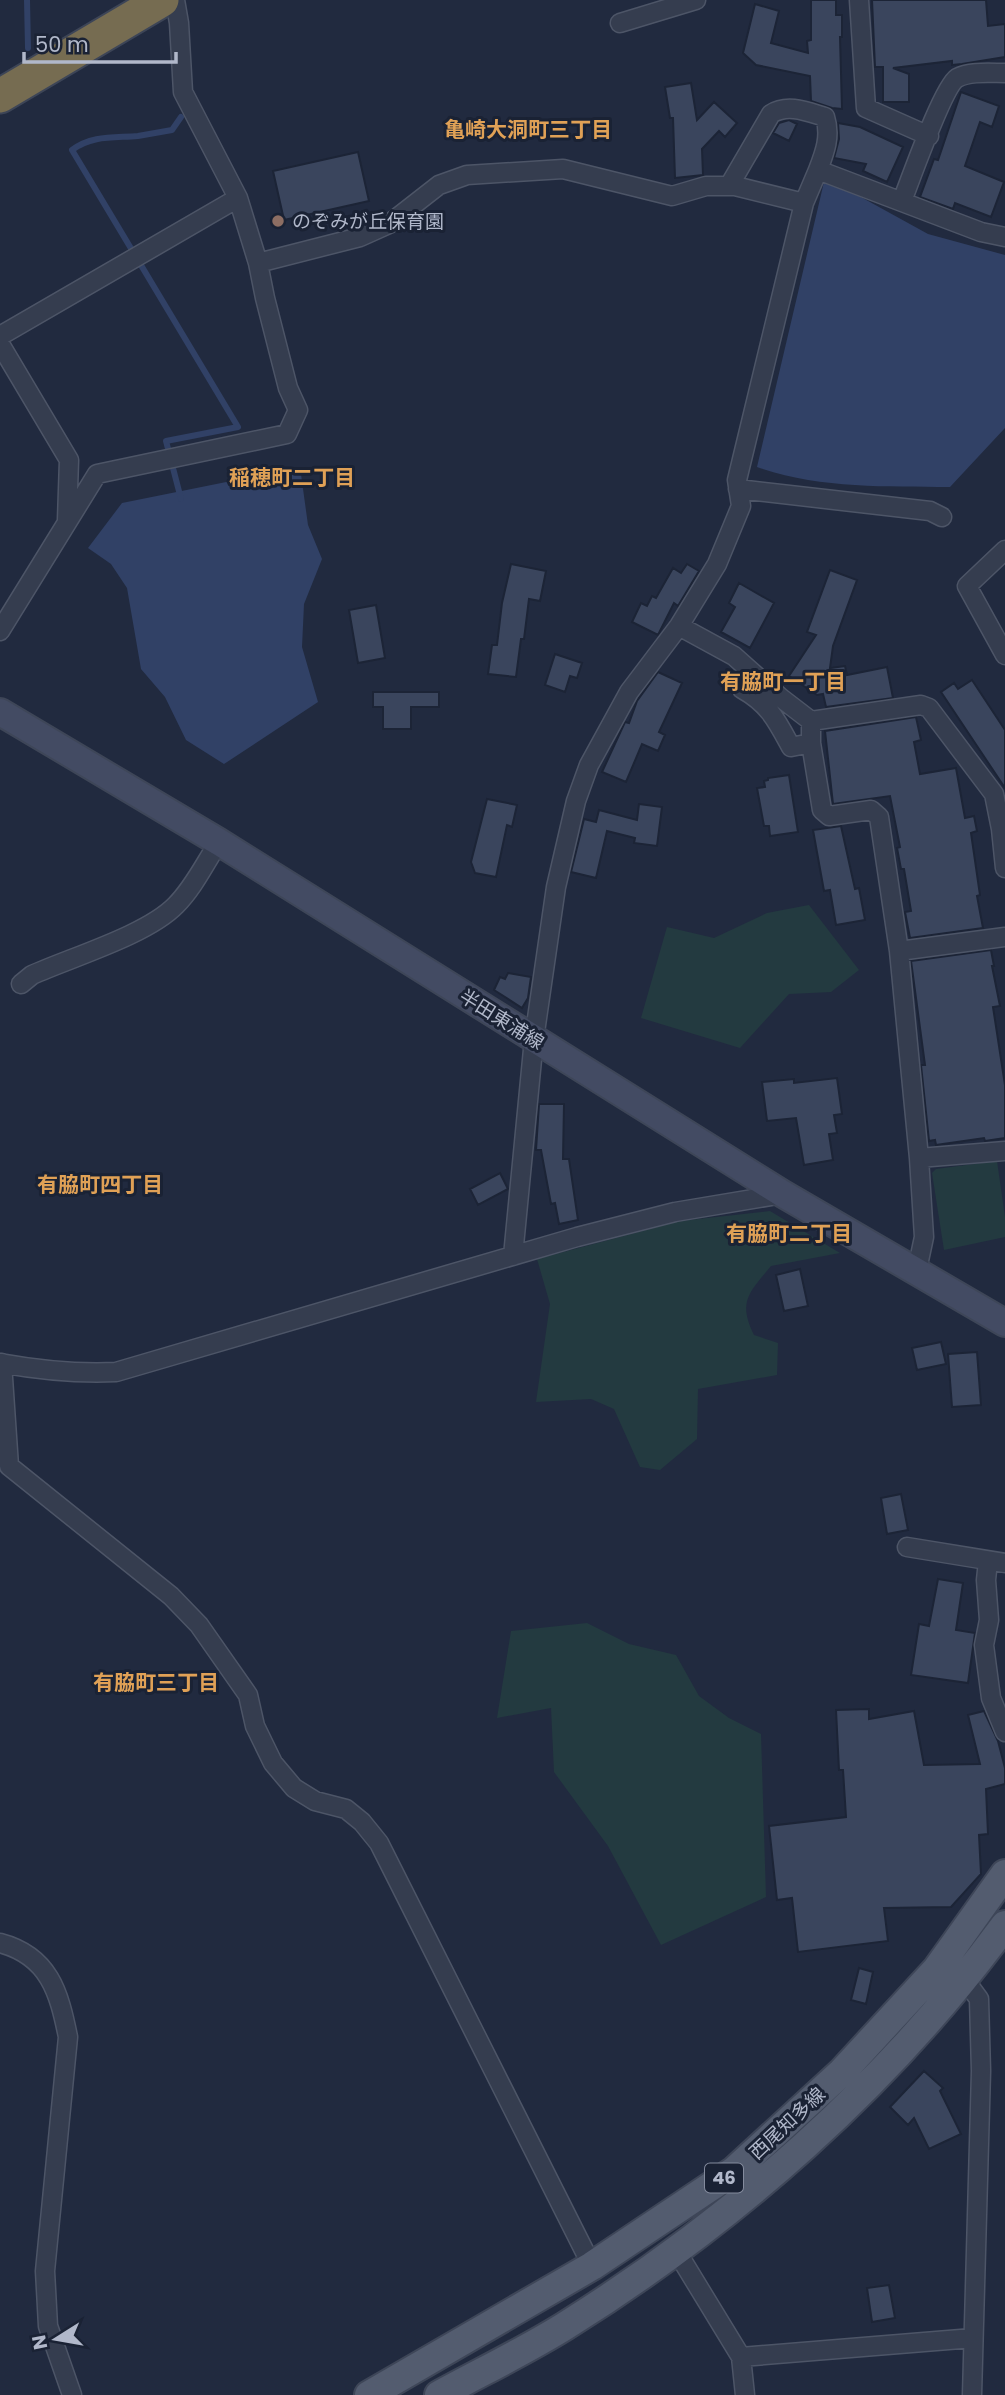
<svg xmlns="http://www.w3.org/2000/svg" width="1005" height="2395" font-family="Poppins,'Noto Sans JP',sans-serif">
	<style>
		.green { fill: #233a40 }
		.water { fill: #314166 }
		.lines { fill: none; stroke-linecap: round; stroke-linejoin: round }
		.stream { stroke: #314166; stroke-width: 6 }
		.building { fill: #3a455d; stroke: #1c2436; stroke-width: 2 }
		.street-casing { stroke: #4d5567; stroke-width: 21 }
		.secondary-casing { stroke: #3e4658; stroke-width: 30 }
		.primary-casing { stroke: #3e4658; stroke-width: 32 }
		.highway-casing { stroke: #3d4557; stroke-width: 37 }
		.street { stroke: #353d4f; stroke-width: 18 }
		.secondary { stroke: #434b63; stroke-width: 26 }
		.primary { stroke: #535c6f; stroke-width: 28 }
		.highway { stroke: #766c51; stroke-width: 33 }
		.education-dot { fill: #8d6e63; stroke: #1a2234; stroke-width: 2.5 }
		.labels { text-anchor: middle; stroke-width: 6; stroke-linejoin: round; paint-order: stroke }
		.shield { fill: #1a2234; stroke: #848b9d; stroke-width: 2 }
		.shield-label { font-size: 18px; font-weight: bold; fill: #b1b8ca }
		.poi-label { font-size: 19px; fill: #b1b8ca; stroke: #1a2234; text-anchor: start }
		.street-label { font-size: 19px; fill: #b1b8ca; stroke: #1a2234 }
		.neighbourhood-label { font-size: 21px; font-weight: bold; fill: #e0a156; stroke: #1a2234 }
	</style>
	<rect width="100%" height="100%" fill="#212a3f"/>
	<path class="green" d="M 809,905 L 859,970 L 831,992 L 789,994 L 740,1048 L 641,1018 L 667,927 L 714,938 L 767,913 Z
		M 997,1161 L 1005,1217 L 1005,1237 L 944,1250 L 932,1173 L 936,1169 Z
		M 770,1211 L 840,1253 L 771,1266 C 750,1292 737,1301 754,1335 L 778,1343 L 777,1375 L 698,1389 L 697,1439 L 660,1470 L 640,1467 L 614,1409 L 591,1399 L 536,1402 L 550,1304 L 537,1259 L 680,1221 Z
		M 587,1623 L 629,1644 L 676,1655 L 699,1696 L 729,1718 L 761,1734 L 766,1897 L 661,1945 L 608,1846 L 554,1772 L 551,1708 L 497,1718 L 511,1631 Z"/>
	<path class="water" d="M 824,182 L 859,196 L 928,234 L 1005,255 L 1005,428 L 950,487 C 885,486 819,489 757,467 Z
		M 300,467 L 308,525 L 322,559 L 304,604 L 302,647 L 318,702 L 224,764 L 186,740 L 165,697 L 141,669 L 127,588 L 111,564 L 88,548 L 122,503 Z"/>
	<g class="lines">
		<path class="stream" d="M 27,0 L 28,48
			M 181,117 L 172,130 C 161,132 149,134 138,136 C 114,138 92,135 72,150 L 238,427 L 166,441 L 181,499"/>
	</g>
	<path class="building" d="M 811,0 L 836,0 L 836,15 L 842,15 L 842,37 L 840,37 L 842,109 L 832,108 L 811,101 L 810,76 L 756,65 L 743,53 L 755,4 L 779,11 L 771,43 L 808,53 L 807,41 L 811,40 Z
		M 872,0 L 986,0 L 988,26 L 1005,24 L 1005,57 L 962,64 L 952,65 L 952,61 L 893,68 L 909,74 L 909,102 L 883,102 L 883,67 L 875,67 Z
		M 691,83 L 697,120 L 714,102 L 737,123 L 725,137 L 719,131 L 702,149 L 703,175 L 675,178 L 673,118 L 670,118 L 665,87 Z
		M 961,92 L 999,106 L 992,127 L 980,122 L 965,166 L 1004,182 L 991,217 L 955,203 L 953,209 L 920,197 L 934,159 L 938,160 Z
		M 789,120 L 797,124 L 789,141 L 773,133 L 779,123 Z
		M 838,123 L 860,127 L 903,147 L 887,182 L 863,171 L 866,164 L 834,158 L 839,139 Z
		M 358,152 L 369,201 L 284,220 L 273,171 Z
		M 511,564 L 546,571 L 540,601 L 529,599 L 524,639 L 521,639 L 516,677 L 488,674 L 492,645 L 497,645 L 502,603 Z
		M 687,564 L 699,571 L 678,606 L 674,603 L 658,635 L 632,622 L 641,603 L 647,606 L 652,596 L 656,598 L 673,568 L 681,573 Z
		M 830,570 L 857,580 L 833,646 L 830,668 L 845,666 L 847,675 L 887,667 L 893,698 L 826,707 L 823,694 L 817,695 L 789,676 L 816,635 L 807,632 Z
		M 739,583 L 774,603 L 750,648 L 721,632 L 735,607 L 729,603 Z
		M 376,605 L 385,658 L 358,663 L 349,610 Z
		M 555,654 L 582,663 L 577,678 L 570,676 L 565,692 L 545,685 Z
		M 658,672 L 682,683 L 659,732 L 665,735 L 658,751 L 642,744 L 626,782 L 602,772 L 625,722 L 629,723 L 637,701 Z
		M 972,680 L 1005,730 L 1005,788 L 941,692 L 954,683 L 958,689 Z
		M 373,692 L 439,692 L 439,707 L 411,707 L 411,729 L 383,729 L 383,707 L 373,707 Z
		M 916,717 L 921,740 L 914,742 L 920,774 L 956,768 L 965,818 L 974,816 L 977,831 L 971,833 L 980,895 L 977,896 L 983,928 L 910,938 L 905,912 L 911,911 L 904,869 L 901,869 L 897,848 L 900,847 L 890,796 L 833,804 L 825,731 Z
		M 789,775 L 798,832 L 770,836 L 769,826 L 764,826 L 757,788 L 765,787 L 764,781 L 768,780 L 768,778 Z
		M 487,799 L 517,805 L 512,827 L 507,825 L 496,877 L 475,873 L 471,862 Z
		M 639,804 L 662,807 L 657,846 L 634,843 L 635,838 L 607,831 L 596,878 L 571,872 L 584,819 L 596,822 L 599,810 L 637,820 Z
		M 841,826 L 855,889 L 859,888 L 865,920 L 836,925 L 830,890 L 824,891 L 813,830 Z
		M 991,950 L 994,966 L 992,966 L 1000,1006 L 993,1007 L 1005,1085 L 1005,1138 L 985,1141 L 984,1138 L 936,1145 L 935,1140 L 929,1141 L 921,1065 L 925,1065 L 911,961 Z
		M 508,973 L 531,977 L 528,998 L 522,1008 L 494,990 L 500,977 L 505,979 Z
		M 837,1078 L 842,1114 L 834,1115 L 837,1133 L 829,1134 L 833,1160 L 804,1165 L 796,1118 L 767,1121 L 762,1082 L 794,1079 L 794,1083 Z
		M 539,1104 L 564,1104 L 563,1159 L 569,1159 L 578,1220 L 559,1224 L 555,1203 L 551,1204 L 541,1150 L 536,1150 Z
		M 500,1173 L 508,1189 L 478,1205 L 470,1189 Z
		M 800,1269 L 808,1306 L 784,1311 L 776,1275 Z
		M 941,1342 L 946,1364 L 917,1370 L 912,1348 Z
		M 977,1352 L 981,1405 L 952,1407 L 948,1354 Z
		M 901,1494 L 908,1530 L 887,1534 L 881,1498 Z
		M 938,1579 L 963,1583 L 956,1630 L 975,1633 L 968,1683 L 911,1675 L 919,1624 L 929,1626 Z
		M 869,1709 L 869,1719 L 914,1711 L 924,1765 L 980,1764 L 968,1715 L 984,1711 L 998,1741 L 1005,1768 L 1005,1784 L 986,1789 L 988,1834 L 979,1835 L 981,1874 L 951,1907 L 884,1908 L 888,1941 L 798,1952 L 792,1898 L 777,1900 L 769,1826 L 846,1817 L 843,1770 L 839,1770 L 836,1710 Z
		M 859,1968 L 873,1972 L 866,2004 L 851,2000 Z
		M 924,2071 L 943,2088 L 940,2091 L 961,2134 L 929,2149 L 914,2118 L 908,2125 L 890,2107 Z
		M 889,2285 L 895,2318 L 872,2322 L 867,2288 Z"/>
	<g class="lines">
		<g class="street-casing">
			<path id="street" d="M 859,0 L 866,108 L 929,136
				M 620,23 L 696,0
				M 729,186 L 771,114 C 788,103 808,112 825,117 C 831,136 825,152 818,170
				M 902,201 C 910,181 943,87 957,78 C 970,71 990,73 1005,73
				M 258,263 L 360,237 L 389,224 L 439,185 L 467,175 L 563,169 L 672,196 L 706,186 L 735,186 L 804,203
				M 0,336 L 238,198
				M 0,344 L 69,460 L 67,520
				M 738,489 L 930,511 L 942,517
				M 1005,550 L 967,586 L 1005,655
				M 679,626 L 734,656 L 781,698 L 811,721
				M 0,631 L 97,474 L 287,434 L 298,410 L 288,388 L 265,298 L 258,263 L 238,198 L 183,92 L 179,23 L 175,0
				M 742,689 C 769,704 777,721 791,747 L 811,743
				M 899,951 L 1005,937
				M 21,984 L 32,975 C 72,957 147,935 176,905 C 194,887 205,863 219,842
				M 919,1158 L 1005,1151
				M 513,1256 L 534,1039 L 556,887 L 576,801 L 589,765 L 629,692 L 679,626 L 717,564 L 741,506 L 737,480 L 804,203 L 818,170 L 981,232 L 1005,237
				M 917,1270 L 924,1237 L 919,1158 L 899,951 L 879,817 L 871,810 L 829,816 L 822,810 L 811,743 L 811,721 L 921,705 L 929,708 L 994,794 L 1001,829 L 1005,868
				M 0,1363 C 39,1370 76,1374 116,1372 L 577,1237 L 675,1212 L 783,1194
				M 2,1363 L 9,1466 L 171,1596 L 199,1625 L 248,1695 L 255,1726 L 273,1763 L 294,1788 L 315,1801 L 346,1809 L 362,1822 L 379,1843 L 592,2266
				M 907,1547 L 1005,1563
				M 988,1561 L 986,1580 L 989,1620 L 984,1645 L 991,1698 L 1005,1732
				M 0,1943 C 49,1956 59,1992 68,2037 L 45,2271 L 48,2326 L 72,2395
				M 965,1980 L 979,1999 L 981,2071 L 972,2395
				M 677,2252 L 741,2357 L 745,2395
				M 741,2357 L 973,2338"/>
		</g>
		<g class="secondary-casing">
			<path id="secondary" d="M 0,712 L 219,842 L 783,1194 L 1005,1323"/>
		</g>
		<g class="primary-casing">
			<path id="primary" d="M 369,2395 L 592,2266 L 734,2171 L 842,2072 L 937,1969 L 1005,1874
				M 439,2395 C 481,2372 525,2351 565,2326 C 733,2221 888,2085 1005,1925"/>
		</g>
		<g class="highway-casing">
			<path id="highway" d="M 0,96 L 162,0"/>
		</g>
		<use href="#street" class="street"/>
		<use href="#secondary" class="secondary"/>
		<use href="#primary" class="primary"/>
		<use href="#highway" class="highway"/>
	</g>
	<circle class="education-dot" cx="278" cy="221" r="7"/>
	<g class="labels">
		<rect class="shield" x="705" y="2163.5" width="38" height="29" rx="5"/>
		<g class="shield-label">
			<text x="724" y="2184">46</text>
		</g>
		<g class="poi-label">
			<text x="292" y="228">のぞみが丘保育園</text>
		</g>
		<g class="street-label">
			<text transform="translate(502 1019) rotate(32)" y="7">半田東浦線</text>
			<text transform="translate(787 2123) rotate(-43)" y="7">西尾知多線</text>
		</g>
		<g class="neighbourhood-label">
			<text x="528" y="137">亀崎大洞町三丁目</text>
			<text x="292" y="485">稲穂町二丁目</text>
			<text x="783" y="689">有脇町一丁目</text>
			<text x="100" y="1192">有脇町四丁目</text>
			<text x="789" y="1241">有脇町二丁目</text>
			<text x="156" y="1690">有脇町三丁目</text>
		</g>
	</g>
	<g transform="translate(56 2339) rotate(259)" stroke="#1a2234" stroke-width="5" paint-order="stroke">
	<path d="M0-5L12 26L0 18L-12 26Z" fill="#b1b8ca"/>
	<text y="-10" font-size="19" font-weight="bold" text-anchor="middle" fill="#b1b8ca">N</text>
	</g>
	<path d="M24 52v10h152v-10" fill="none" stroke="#b1b8ca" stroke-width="3.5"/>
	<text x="35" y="52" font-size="21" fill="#b1b8ca" stroke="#1a2234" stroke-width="5" paint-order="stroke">50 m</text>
</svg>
